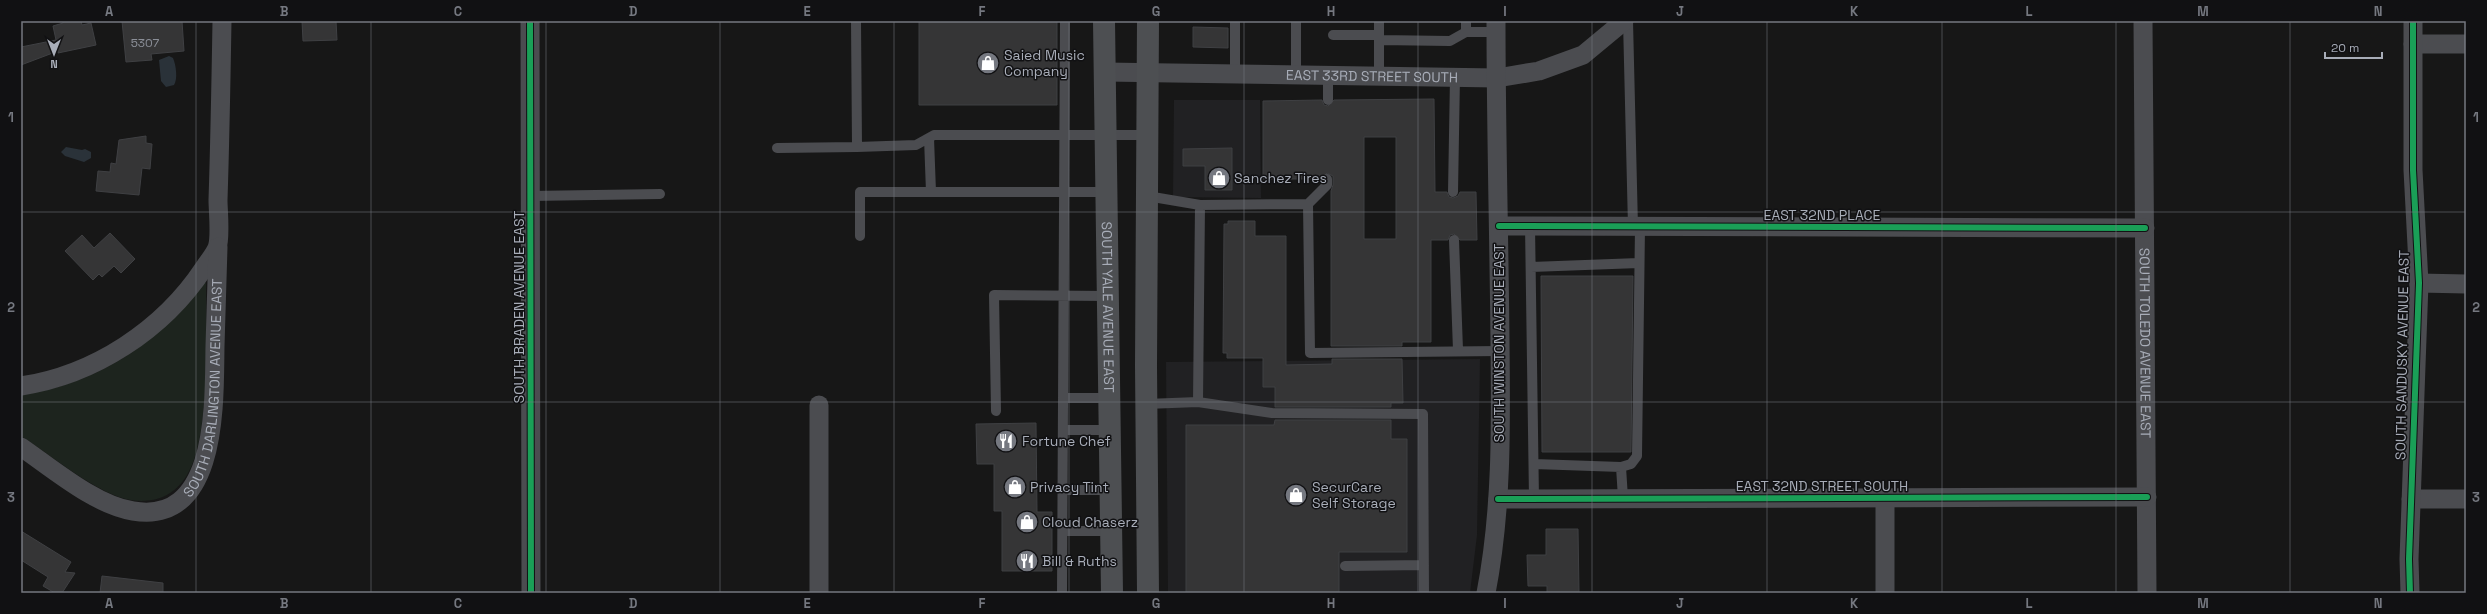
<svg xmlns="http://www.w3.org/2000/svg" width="2487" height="614" font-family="'Space Grotesk',sans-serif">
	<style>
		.built { fill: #212123 }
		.green { fill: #1d241e }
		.water { fill: #2a3239 }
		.building { fill: #353536; stroke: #3f4043; fill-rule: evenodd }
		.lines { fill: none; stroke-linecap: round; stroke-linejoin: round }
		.service { stroke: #4b4c50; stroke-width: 10 }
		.minor { stroke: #4b4c50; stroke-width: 19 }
		.primary { stroke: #4d4f52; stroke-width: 22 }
		.cycleway-casing { stroke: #111113; stroke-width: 8 }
		.cycleway { stroke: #1a9f57; stroke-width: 6 }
		.grid { fill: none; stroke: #757880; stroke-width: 1; stroke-opacity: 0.55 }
		.labels { text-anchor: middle; stroke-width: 3; stroke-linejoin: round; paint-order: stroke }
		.number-label { font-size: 12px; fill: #8b8f98 }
		.poi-label { font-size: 14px; fill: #a8adb8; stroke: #111113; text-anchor: start }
		.street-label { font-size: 14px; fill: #a8adb8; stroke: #111113 }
		.neatline { fill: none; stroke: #757880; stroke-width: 1.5 }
		.grid-label { font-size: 13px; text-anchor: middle; font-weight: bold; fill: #757880 }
	</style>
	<rect width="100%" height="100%" fill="#171717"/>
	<path class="built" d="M 1174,100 L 1260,100 L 1261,198 L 1173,197 Z
		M 1480,359 L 1477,535 L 1470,593 L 1168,593 L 1166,362 Z"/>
	<path class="green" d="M 204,283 L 206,283 C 206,330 211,438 187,475 C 172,500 146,506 119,497 C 86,485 51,455 21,436 L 21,395 C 67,388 115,369 150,338 C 169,321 186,301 204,283 Z"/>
	<path class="water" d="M 169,56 L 173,58 C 176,65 178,79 174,85 L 166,87 L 161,81 L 159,60 Z
		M 66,147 L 82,150 L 85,149 L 91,152 L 91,158 L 84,162 L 65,156 L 61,152 Z"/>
	<path class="building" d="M 63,21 L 81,21 L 82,25 L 91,23 L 96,45 L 58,53 L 58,51 L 21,65 L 21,47 L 56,40 L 53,26 L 63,23 Z
		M 122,21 L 182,21 L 184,51 L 151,54 L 152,60 L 126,62 Z
		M 302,21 L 336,21 L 337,40 L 303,41 Z
		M 919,21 L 1057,21 L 1057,105 L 919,105 Z
		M 1193,27 L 1228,28 L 1228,48 L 1193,47 Z
		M 1434,99 L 1435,192 L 1447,192 L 1449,197 L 1453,198 L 1458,196 L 1460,192 L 1476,192 L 1477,240 L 1460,240 L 1454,234 L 1450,235 L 1448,240 L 1431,240 L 1431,342 L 1402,342 L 1402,346 L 1331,346 L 1331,191 L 1333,185 L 1333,176 L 1327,173 L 1321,179 L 1263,179 L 1263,101 L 1322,100 L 1324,105 L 1328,106 L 1334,100 ZM 1364,137 L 1396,137 L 1396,239 L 1364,239 Z
		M 146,136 L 146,143 L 152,144 L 150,169 L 142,168 L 139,195 L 96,191 L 98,171 L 110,172 L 111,163 L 116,164 L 119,140 Z
		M 1232,148 L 1232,190 L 1205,190 L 1205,166 L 1183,166 L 1183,149 Z
		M 1228,221 L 1255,221 L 1255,236 L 1286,236 L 1286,365 L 1332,364 L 1332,359 L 1402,359 L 1403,403 L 1391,403 L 1391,407 L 1275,407 L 1275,387 L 1263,387 L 1263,358 L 1227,358 L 1227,353 L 1223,353 L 1224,224 L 1228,224 Z
		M 110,233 L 135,259 L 121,273 L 114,266 L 102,277 L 99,274 L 93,280 L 65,251 L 82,235 L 94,248 Z
		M 1541,276 L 1633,276 L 1631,452 L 1542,452 Z
		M 1275,420 L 1391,420 L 1391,439 L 1407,439 L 1407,552 L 1339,552 L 1339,593 L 1186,593 L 1186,425 L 1274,425 Z
		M 1036,423 L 1037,512 L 1052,512 L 1052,571 L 1002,571 L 1002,511 L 994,511 L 994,464 L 977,464 L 976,424 Z
		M 1546,529 L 1578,529 L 1579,593 L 1547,593 L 1547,586 L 1528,586 L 1527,555 L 1546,555 Z
		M 21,531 L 71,562 L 65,572 L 75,573 L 62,593 L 55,593 L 43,586 L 48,577 L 21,560 Z
		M 102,576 L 163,583 L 163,593 L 100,593 Z"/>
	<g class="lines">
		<path class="service" d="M 1235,21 L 1235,73
			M 1628,21 L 1633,227
			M 1466,32 L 1496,32
			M 1333,35 L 1379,35
			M 1379,40 L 1450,41 L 1466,32 L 1466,21
			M 1296,74 L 1296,21
			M 1328,75 L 1328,100
			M 1379,76 L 1379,21
			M 929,138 L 931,192
			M 857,147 L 916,145 L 934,135 L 1148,135
			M 777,148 L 857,147 L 856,21
			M 1453,192 L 1455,77
			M 530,196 L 660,194
			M 1147,196 L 1200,205 L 1198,402
			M 1308,204 L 1327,185 L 1327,179
			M 1200,205 L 1308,204 L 1310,353 L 1500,351
			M 1530,226 L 1534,499
			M 860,236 L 860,192 L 1106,192
			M 1454,240 L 1458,350
			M 1531,267 L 1639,263
			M 1064,398 L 1110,398
			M 1146,404 L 1198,402 L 1272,413 L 1423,414 L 1424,593
			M 996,411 L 994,295 L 1108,296
			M 1064,430 L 1111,430
			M 1534,464 L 1621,467 L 1631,464 L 1637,456 L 1640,227
			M 1621,467 L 1623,498
			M 1063,490 L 1111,490
			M 1063,531 L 1112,531
			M 1345,566 L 1424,565
			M 1062,593 L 1065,21"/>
		<g class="minor">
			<path d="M 530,21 L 531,593"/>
			<path id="s1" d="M 2143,21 L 2147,593"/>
			<path d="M 2413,44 L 2466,44"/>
			<path id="s2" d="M 1105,72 L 1497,78 L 1539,71 L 1583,55 L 1624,21"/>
			<path d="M 1499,226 L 2145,228"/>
			<path d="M 2419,283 L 2466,284"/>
			<path d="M 21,386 C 94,375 163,330 204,268 C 208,262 214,255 217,248 C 221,238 218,211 218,200 C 220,140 221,81 222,21"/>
			<path d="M 819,405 L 819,593"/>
			<path id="s3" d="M 21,447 C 53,469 95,505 133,511 C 219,526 214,400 215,346 C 216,313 217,280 218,247"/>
			<path d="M 1498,499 L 2147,497"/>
			<path d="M 2411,499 L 2466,499"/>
			<path d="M 1486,593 C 1502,511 1501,426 1500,342 C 1499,235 1496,128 1496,21"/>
			<path d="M 1885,593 L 1885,498"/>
			<path d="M 2410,593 L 2409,559 L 2419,283 L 2413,170 L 2413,21"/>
		</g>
		<g class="primary">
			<path id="s4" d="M 1104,21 L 1112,593"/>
			<path d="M 1148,21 L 1146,366 L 1148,593"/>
		</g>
		<g class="cycleway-casing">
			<path id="cycleway" d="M 530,21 L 531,593
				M 1499,226 L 2145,228
				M 1498,499 L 2147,497
				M 2410,593 L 2409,559 L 2419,283 L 2413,170 L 2413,21"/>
		</g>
		<use href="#cycleway" class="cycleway"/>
	</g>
	<path class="grid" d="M 196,21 L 196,593M 371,21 L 371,593M 546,21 L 546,593M 720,21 L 720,593M 894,21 L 894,593M 1069,21 L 1069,593M 1244,21 L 1244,593M 1418,21 L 1418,593M 1592,21 L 1592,593M 1767,21 L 1767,593M 1942,21 L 1942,593M 2116,21 L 2116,593M 2290,21 L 2290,593M 21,212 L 2466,212M 21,402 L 2466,402"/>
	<defs>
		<g id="shop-disc" transform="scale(1.15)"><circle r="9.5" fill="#757880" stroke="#111113"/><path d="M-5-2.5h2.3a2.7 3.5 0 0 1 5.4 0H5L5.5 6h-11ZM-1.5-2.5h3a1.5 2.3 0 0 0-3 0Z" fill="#fff"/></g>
		<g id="restaurant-disc" transform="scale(1.15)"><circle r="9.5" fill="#757880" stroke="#111113"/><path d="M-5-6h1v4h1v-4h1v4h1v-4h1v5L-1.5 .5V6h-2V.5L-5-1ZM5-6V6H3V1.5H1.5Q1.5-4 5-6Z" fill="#fff"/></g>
	</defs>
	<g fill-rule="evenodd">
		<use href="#shop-disc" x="988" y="63"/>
		<use href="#shop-disc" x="1219" y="178"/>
		<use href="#restaurant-disc" x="1006" y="441"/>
		<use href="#shop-disc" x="1015" y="487"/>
		<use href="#shop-disc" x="1296" y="495"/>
		<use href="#shop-disc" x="1027" y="522"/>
		<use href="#restaurant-disc" x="1027" y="561"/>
	</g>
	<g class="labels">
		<g class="number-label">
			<text x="145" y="47">5307</text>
		</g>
		<g class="poi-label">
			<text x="1004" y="60">Saied Music<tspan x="1004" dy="16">Company</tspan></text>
			<text x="1234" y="183">Sanchez Tires</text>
			<text x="1022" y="446">Fortune Chef</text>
			<text x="1030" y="492">Privacy Tint</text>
			<text x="1312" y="492">SecurCare<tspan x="1312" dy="16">Self Storage</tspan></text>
			<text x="1042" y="527">Cloud Chaserz</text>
			<text x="1042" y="566">Bill &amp; Ruths</text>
		</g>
		<g class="street-label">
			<text dy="5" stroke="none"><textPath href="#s2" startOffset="267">EAST 33RD STREET SOUTH</textPath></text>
			<text x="1822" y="220">EAST 32ND PLACE</text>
			<text transform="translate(519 307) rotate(-90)" y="5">SOUTH BRADEN AVENUE EAST</text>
			<text dy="5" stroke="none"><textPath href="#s4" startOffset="286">SOUTH YALE AVENUE EAST</textPath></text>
			<text transform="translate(1499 343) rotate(-90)" y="5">SOUTH WINSTON AVENUE EAST</text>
			<text dy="5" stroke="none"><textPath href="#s1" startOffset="322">SOUTH TOLEDO AVENUE EAST</textPath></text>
			<text transform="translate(2402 355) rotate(-89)" y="5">SOUTH SANDUSKY AVENUE EAST</text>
			<text dy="5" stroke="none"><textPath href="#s3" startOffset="299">SOUTH DARLINGTON AVENUE EAST</textPath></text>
			<text x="1822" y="491">EAST 32ND STREET SOUTH</text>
		</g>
	</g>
	<rect width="2487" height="614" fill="none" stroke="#111113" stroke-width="44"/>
	<g transform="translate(54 54) rotate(180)" stroke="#111113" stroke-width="3" paint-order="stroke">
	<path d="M0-3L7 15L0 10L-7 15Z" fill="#a8adb8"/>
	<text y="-6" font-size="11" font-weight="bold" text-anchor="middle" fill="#a8adb8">N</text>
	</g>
	<path d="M2325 52v6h57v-6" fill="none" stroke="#a8adb8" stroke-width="2"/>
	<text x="2331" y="52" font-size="12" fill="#a8adb8" stroke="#111113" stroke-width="3" paint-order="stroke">20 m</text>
	<rect x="22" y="22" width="2443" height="570" class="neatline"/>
	<g class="grid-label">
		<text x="109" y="16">A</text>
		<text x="284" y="16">B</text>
		<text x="458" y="16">C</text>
		<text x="633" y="16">D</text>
		<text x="807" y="16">E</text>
		<text x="982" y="16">F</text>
		<text x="1156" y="16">G</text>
		<text x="1331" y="16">H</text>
		<text x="1505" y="16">I</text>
		<text x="1680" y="16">J</text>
		<text x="1854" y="16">K</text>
		<text x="2029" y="16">L</text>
		<text x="2203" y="16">M</text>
		<text x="2378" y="16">N</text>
		<text x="11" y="122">1</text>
		<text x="2476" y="122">1</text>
		<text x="11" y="312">2</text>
		<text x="2476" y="312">2</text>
		<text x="11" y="502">3</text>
		<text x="2476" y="502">3</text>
		<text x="109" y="608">A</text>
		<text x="284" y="608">B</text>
		<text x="458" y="608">C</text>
		<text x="633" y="608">D</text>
		<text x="807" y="608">E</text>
		<text x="982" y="608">F</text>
		<text x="1156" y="608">G</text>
		<text x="1331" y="608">H</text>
		<text x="1505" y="608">I</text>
		<text x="1680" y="608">J</text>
		<text x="1854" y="608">K</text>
		<text x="2029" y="608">L</text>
		<text x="2203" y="608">M</text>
		<text x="2378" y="608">N</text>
	</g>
</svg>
